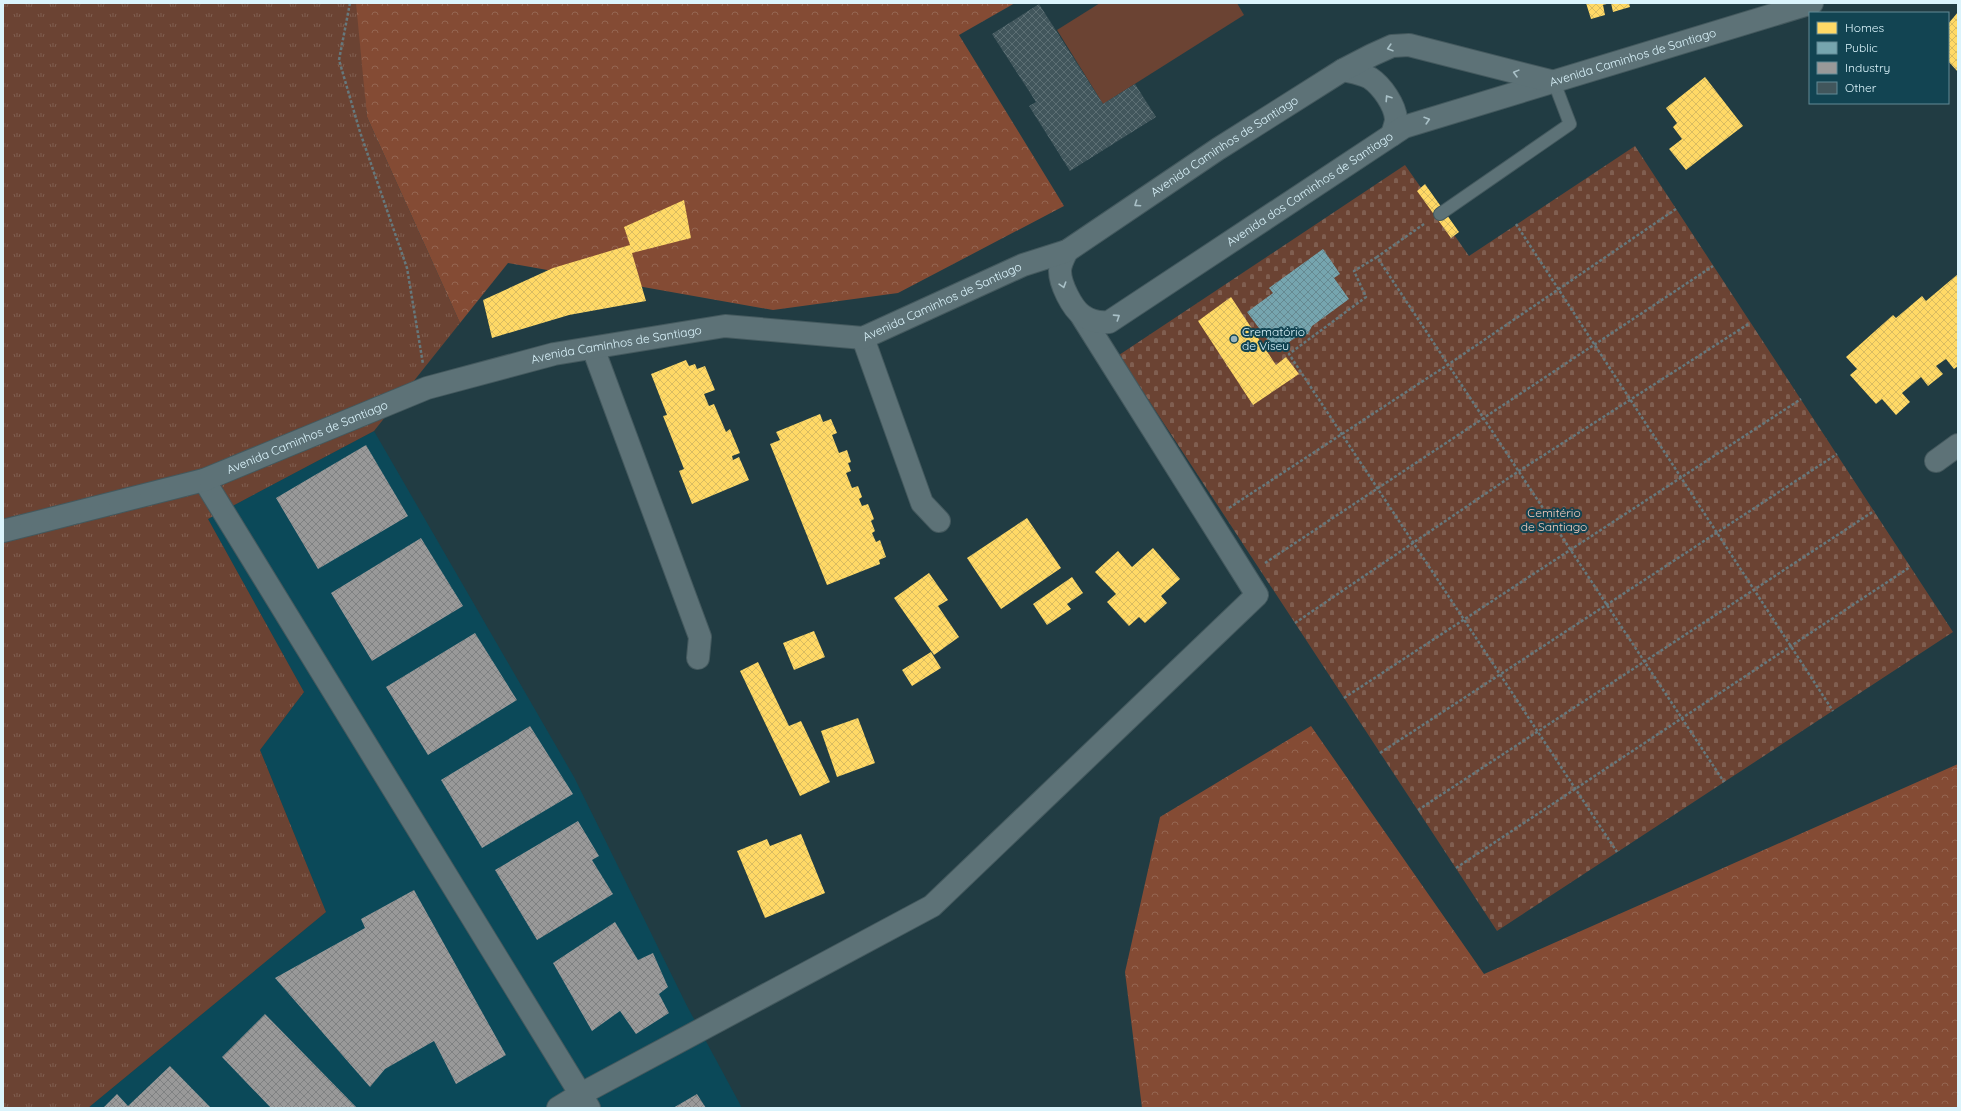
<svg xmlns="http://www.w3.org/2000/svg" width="1961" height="1111" font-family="Quicksand,sans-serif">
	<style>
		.built { fill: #0b4959 }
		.grass { fill: url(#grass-tufts) }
		.forest { fill: url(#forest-crowns) }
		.cemetery { fill: url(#cemetery-stones) }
		.park { fill: #6b4333 }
		.homes { fill: url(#homes-cross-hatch) }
		.public { fill: url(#public-cross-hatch) }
		.industry { fill: url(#industry-cross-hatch) }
		.building { fill: url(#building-cross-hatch) }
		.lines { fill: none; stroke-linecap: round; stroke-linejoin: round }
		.service-casing { stroke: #44595e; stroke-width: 14 }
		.minor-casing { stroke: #44595e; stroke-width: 24 }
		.tertiary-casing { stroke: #44595e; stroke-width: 24 }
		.path { stroke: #66787c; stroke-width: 2.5; stroke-dasharray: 3 2; stroke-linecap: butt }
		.service { stroke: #5d7277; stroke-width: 12 }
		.minor { stroke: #5d7277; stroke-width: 22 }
		.tertiary { stroke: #5d7277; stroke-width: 22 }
		.oneway { stroke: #a9c0c7 }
		.poi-dot { fill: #9ab4bb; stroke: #124452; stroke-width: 1.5 }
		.labels { text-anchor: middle; stroke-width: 4; stroke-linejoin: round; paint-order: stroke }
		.street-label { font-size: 12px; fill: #dbf4fc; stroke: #124452 }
		.poi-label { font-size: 12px; fill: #dbf4fc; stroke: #124452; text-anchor: start }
		.park-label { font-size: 12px; fill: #f9cebf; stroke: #124452 }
	</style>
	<defs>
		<pattern id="grass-tufts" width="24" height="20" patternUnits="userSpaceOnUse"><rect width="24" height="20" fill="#6b4333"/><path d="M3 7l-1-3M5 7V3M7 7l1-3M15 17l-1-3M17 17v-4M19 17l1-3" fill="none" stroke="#805f51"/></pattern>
		<pattern id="forest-crowns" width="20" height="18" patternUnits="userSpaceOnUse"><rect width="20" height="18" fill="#844b34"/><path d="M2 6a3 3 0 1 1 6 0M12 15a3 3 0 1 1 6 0" fill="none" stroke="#956652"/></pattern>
		<pattern id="cemetery-stones" width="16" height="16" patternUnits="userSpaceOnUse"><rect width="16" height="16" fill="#6b4333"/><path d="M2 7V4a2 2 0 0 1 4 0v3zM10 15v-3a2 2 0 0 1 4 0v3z" fill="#805f51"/></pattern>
		<pattern id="homes-cross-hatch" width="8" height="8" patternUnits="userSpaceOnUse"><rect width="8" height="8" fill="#ffd966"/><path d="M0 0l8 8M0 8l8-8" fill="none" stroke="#d9bc61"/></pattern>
		<pattern id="public-cross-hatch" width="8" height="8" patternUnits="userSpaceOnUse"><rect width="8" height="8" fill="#76a5af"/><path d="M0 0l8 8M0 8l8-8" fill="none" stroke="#668991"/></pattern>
		<pattern id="industry-cross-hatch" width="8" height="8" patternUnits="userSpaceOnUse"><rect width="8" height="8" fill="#999"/><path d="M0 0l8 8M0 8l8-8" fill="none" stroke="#7f8182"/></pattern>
		<pattern id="building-cross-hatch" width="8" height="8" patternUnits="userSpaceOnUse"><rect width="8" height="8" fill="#41565c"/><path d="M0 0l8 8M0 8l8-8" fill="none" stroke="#5c6f74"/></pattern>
	</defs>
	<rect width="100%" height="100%" fill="#213c43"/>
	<path class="built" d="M 374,431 L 574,777 L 687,1006 L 742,1108 L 88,1108 L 326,912 L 260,750 L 304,692 L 208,519 Z"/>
	<path class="grass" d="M 3,3 L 358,3 L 367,117 L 460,323 L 374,431 L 208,519 L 304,692 L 260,750 L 326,912 L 88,1108 L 3,1108 Z"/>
	<path class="forest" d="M 356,3 L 1015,3 L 959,35 L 1064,206 L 898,293 L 773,310 L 508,263 L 460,323 L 367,117 Z
		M 1311,726 L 1484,974 L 1958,764 L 1958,1108 L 1142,1108 L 1125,972 L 1160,817 Z"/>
	<path class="cemetery" d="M 1635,146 L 1953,632 L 1497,931 L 1119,355 L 1405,165 L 1469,256 Z"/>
	<path class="park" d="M 1100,3 L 1237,3 L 1244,15 L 1103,104 L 1057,30 Z"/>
	<path class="homes" d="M 1586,3 L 1610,3 L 1603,5 L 1605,15 L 1591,19 Z
		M 1611,3 L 1629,3 L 1630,7 L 1613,12 Z
		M 1958,12 L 1958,72 L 1948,61 L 1948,24 Z
		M 1705,77 L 1743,126 L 1686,170 L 1669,149 L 1682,139 L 1673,127 L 1677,123 L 1666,108 Z
		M 1425,184 L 1459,232 L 1451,238 L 1417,191 Z
		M 684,200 L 691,238 L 632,253 L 646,301 L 569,315 L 492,338 L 483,300 L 553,268 L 630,245 L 624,227 Z
		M 1958,274 L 1958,366 L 1954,369 L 1946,359 L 1936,366 L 1943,374 L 1928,386 L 1921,377 L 1902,393 L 1910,402 L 1896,415 L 1882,399 L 1876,404 L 1850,375 L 1857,369 L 1846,357 L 1893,315 L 1896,318 L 1922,296 L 1926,301 Z
		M 1231,297 L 1276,365 L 1286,357 L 1299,374 L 1253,405 L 1198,321 Z
		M 686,360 L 689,366 L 695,364 L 697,369 L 705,366 L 715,390 L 704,394 L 709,406 L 714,404 L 726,432 L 730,429 L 740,453 L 732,456 L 733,460 L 739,457 L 749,480 L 692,504 L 679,471 L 684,469 L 663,416 L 667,415 L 651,374 Z
		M 820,414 L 823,422 L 831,419 L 837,433 L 832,435 L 839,453 L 847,450 L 851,462 L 848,463 L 851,471 L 846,473 L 852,488 L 858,486 L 862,497 L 859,499 L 862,506 L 868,504 L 874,519 L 871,521 L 875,531 L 872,533 L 876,542 L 880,540 L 886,557 L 879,560 L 880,564 L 827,585 L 770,444 L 780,440 L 776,432 Z
		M 1027,518 L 1061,568 L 1001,609 L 967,558 Z
		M 1153,548 L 1180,579 L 1161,596 L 1167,603 L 1145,623 L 1139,617 L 1129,626 L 1107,602 L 1116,594 L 1095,572 L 1118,551 L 1132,567 Z
		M 929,573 L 948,600 L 938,606 L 959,637 L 934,655 L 894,598 Z
		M 1072,577 L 1083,593 L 1067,604 L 1071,609 L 1047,625 L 1033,604 Z
		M 814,631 L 825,657 L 794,670 L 783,643 Z
		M 931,652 L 941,668 L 912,686 L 902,670 Z
		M 758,662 L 789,726 L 801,721 L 830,782 L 800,796 L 740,671 Z
		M 858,718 L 875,763 L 837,777 L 821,731 Z
		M 801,834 L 825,893 L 765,918 L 737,851 L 767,839 L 770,846 Z"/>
	<path class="public" d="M 1323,249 L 1340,274 L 1334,278 L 1349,299 L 1312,326 L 1308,334 L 1301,334 L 1276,351 L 1247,312 L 1273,293 L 1269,288 Z"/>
	<path class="industry" d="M 366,445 L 408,516 L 318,569 L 276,498 Z
		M 421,538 L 463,606 L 372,661 L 331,593 Z
		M 475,633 L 517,700 L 428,755 L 386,687 Z
		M 530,726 L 573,794 L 482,848 L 441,780 Z
		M 578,821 L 599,856 L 592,860 L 613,894 L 537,940 L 495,870 Z
		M 414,890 L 506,1055 L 456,1084 L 434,1041 L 385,1069 L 370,1087 L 275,978 L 365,928 L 361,919 Z
		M 615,922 L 638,960 L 653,953 L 668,987 L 659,994 L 669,1013 L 636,1034 L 620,1011 L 592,1031 L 553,963 Z
		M 265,1014 L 357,1108 L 271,1108 L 222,1057 Z
		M 170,1066 L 211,1108 L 103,1108 L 117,1094 L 128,1106 Z
		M 697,1094 L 706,1108 L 673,1108 Z"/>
	<path class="building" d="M 1039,4 L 1103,104 L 1135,84 L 1156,117 L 1070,171 L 1029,106 L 1036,102 L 992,34 Z"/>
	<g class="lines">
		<g class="service-casing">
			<path id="service" d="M 1440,214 L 1570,124 L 1554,82"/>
		</g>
		<g class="minor-casing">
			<path id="minor" d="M 1343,70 C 1352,72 1361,73 1370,78 C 1382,86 1395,105 1396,119 C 1396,124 1393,130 1392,135
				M 863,338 L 922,503 L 939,521
				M 593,348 L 700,637 L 698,658
				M 1936,461 L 1958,445
				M 204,480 L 589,1108
				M 558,1108 L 581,1094 L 932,906 L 1257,595 L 1081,315"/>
		</g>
		<g class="tertiary-casing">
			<g id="tertiary">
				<path id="s1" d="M 1067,251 C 1064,257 1060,264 1060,271 C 1060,284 1072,308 1082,315 C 1090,321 1099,323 1109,322 L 1404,127 L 1812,3"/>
				<path id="s2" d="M 3,531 L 204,480 L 427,388 L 554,354 L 725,326 L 863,338 L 1023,265 L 1067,251 L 1218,149 L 1343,70 L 1372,55 L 1392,46 L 1409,45 L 1554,82"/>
			</g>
		</g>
		<path class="path" d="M 350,3 L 339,60 L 360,132 L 407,268 L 423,364
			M 1424,224 L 1377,257 L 1724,782
			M 1516,224 L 1833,711
			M 1377,257 L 1354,271 L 1366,297 L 1289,354 L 1617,852
			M 1229,508 L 1449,364 L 1676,209
			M 1265,563 L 1713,266
			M 1295,623 L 1519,471 L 1750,323
			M 1344,698 L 1801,399
			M 1380,753 L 1837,454
			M 1418,810 L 1874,511
			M 1456,868 L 1910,567"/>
		<use href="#service" class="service"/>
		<use href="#minor" class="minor"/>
		<use href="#tertiary" class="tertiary"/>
	</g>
	<defs><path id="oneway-chevron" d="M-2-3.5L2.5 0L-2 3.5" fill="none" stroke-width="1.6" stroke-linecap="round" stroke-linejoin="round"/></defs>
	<g class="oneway">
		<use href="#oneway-chevron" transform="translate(1390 48) rotate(163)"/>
		<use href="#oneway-chevron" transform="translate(1516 73) rotate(-165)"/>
		<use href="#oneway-chevron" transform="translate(1388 98) rotate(-123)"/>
		<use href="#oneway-chevron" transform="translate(1427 120) rotate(-17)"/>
		<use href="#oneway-chevron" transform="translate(1137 204) rotate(146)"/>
		<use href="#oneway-chevron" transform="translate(1063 285) rotate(73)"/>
		<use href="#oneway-chevron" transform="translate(1117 317) rotate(-33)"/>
	</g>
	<circle class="poi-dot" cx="1234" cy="339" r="4"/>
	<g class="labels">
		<g class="street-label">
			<text dy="4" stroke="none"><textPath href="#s1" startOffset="693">Avenida Caminhos de Santiago</textPath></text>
			<text dy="4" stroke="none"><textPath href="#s2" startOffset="1303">Avenida Caminhos de Santiago</textPath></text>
			<text dy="4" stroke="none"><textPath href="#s1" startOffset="341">Avenida dos Caminhos de Santiago</textPath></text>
			<text dy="4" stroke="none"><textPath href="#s2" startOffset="979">Avenida Caminhos de Santiago</textPath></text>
			<text dy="4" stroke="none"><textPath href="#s2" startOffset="643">Avenida Caminhos de Santiago</textPath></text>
			<text dy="4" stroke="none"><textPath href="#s2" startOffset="319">Avenida Caminhos de Santiago</textPath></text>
		</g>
		<g class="poi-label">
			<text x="1242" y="336">Crematório<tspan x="1242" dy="14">de Viseu</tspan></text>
		</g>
		<g class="park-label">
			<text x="1554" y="517">Cemitério<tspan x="1554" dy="14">de Santiago</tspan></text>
		</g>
	</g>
	<rect width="1961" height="1111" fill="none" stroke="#dbf4fc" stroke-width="8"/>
	<rect x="1809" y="12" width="140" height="92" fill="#124452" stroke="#628a96"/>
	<rect x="1817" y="22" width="20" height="12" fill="#ffd966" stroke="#628a96"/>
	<text x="1845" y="32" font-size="12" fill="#dbf4fc">Homes</text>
	<rect x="1817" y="42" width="20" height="12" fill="#76a5af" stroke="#628a96"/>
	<text x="1845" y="52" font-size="12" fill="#dbf4fc">Public</text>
	<rect x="1817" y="62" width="20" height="12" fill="#999999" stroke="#628a96"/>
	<text x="1845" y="72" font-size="12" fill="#dbf4fc">Industry</text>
	<rect x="1817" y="82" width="20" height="12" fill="#41565c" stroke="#628a96"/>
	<text x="1845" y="92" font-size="12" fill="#dbf4fc">Other</text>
</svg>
